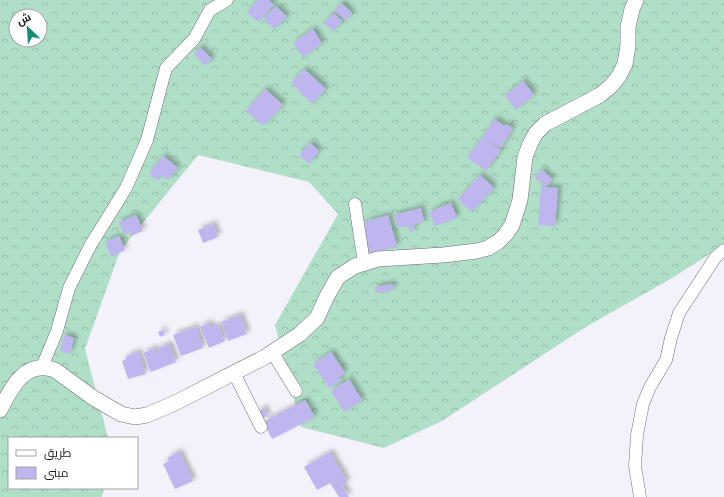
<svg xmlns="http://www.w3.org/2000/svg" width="724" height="497" font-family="Jost,Cairo,sans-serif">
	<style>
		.forest { fill: url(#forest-crowns); fill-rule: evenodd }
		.building { fill: #bfb5ef; filter: url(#shadow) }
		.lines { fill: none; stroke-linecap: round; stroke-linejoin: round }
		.minor-casing { stroke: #706f76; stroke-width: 13 }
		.major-casing { stroke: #706f76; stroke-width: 16 }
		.minor { stroke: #fff; stroke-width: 12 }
		.major { stroke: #fff; stroke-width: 15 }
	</style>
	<defs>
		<pattern id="forest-crowns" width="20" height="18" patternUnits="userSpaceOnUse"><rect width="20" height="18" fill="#b0dfc8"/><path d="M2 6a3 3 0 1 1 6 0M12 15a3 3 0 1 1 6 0" fill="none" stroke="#97bfab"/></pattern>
		<filter id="shadow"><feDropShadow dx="3.5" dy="-3.5" stdDeviation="2" flood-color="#0004"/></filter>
	</defs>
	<rect width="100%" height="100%" fill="#f3f2fa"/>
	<path class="forest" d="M 0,0 L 724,0 L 724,245 L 672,278 L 584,328 L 442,421 L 384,448 L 301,427 L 275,325 L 338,214 L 309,182 L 198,155 L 120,251 L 85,349 L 108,438 L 9,438 L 9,488 L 104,488 L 102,497 L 0,497 ZM 16,16 L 40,16 L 40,40 L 16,40 Z"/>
	<path class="building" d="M 258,0 L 269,0 L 274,5 L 258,22 L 247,12 Z
		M 341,3 L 352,13 L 346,20 L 334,11 Z
		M 276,6 L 287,17 L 274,29 L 264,19 Z
		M 334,13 L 342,21 L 333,31 L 324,23 Z
		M 313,29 L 322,44 L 303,57 L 293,43 Z
		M 200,47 L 212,59 L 205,66 L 194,54 Z
		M 304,69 L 326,89 L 312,104 L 291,83 Z
		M 523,81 L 534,95 L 516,110 L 505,96 Z
		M 265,89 L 283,105 L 263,126 L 246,111 Z
		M 494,119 L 505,126 L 506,124 L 513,128 L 501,148 L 487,140 L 501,150 L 486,171 L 467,157 L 483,137 Z
		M 310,143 L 319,151 L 309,164 L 299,156 Z
		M 163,156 L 178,168 L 168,180 L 162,175 L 158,181 L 149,173 Z
		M 542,170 L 552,179 L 546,187 L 535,178 Z
		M 480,175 L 494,188 L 471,212 L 458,199 Z
		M 541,187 L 558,188 L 555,226 L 538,225 Z
		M 451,203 L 457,218 L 435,226 L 429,212 Z
		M 421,208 L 424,222 L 413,225 L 415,230 L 410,232 L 408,226 L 398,228 L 394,215 Z
		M 136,215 L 143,231 L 131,236 L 130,232 L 124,235 L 119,222 Z
		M 388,215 L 397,246 L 370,254 L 362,228 L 367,227 L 365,222 Z
		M 213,224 L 218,237 L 203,243 L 198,230 Z
		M 119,236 L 125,250 L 111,257 L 105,242 Z
		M 393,284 L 393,290 L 375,293 L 375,287 Z
		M 240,315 L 247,334 L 228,341 L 221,322 Z
		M 209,323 L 211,328 L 218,325 L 225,341 L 209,348 L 200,327 Z
		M 196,327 L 203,348 L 181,356 L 173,335 Z
		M 163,330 L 165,335 L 160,337 L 158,332 Z
		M 64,335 L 74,338 L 70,354 L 60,351 Z
		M 169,344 L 176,362 L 151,372 L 143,353 L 155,348 L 158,354 L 161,353 L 158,348 Z
		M 138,352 L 146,374 L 128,379 L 122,361 L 127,359 L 126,356 Z
		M 331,352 L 345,373 L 339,377 L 341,380 L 329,388 L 313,364 Z
		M 349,379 L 362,400 L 344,412 L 331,391 Z
		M 305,400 L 315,417 L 272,439 L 263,422 Z
		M 264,408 L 268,416 L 261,419 L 257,412 Z
		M 179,452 L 193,481 L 175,489 L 163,464 L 169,461 L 167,458 Z
		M 330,452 L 347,482 L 342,485 L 349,497 L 339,497 L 330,483 L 317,490 L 304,467 Z"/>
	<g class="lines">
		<g class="minor-casing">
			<path id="minor" d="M 355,204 L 364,263
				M 272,352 L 296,391
				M 42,367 L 57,331 L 69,288 L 90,246 L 126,188 L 147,140 L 166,68 L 194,39 L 210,10 L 227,0
				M 234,373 L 261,427
				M 640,497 L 635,466 L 637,435 L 643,404 L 650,387 L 666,360 L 671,338 L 679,313 L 715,258 L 724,250"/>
		</g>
		<g class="major-casing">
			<path id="major" d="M 0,410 C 11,388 25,359 55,370 L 92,397 L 121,414 L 135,417 L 147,415 L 175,403 L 265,357 L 300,334 L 317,318 L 327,296 L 338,277 L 355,266 L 378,259 L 443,255 L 477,251 L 488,248 L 498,242 L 506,234 L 512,225 L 520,200 L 525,157 L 530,144 L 536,133 L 545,124 L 600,95 L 611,86 L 619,76 L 625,64 L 628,45 L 628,27 L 632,9 L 636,0"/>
		</g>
		<use href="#minor" class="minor"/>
		<use href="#major" class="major"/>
	</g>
	<rect x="8" y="437" width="130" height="52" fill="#ffffff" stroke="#a4a4a5"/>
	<rect x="16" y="450" width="20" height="6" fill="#ffffff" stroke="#a4a4a5"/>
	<text x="44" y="457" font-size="12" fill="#1c1b1e">طريق</text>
	<rect x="16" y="467" width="20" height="12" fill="#bfb5ef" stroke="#a4a4a5"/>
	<text x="44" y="477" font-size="12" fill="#1c1b1e">مبنى</text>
	<g transform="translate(28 28) rotate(335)"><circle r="19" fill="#ffffff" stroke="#a4a4a5"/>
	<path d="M0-3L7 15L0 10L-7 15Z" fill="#0f8e74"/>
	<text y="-6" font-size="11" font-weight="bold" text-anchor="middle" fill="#1c1b1e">ش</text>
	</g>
</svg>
